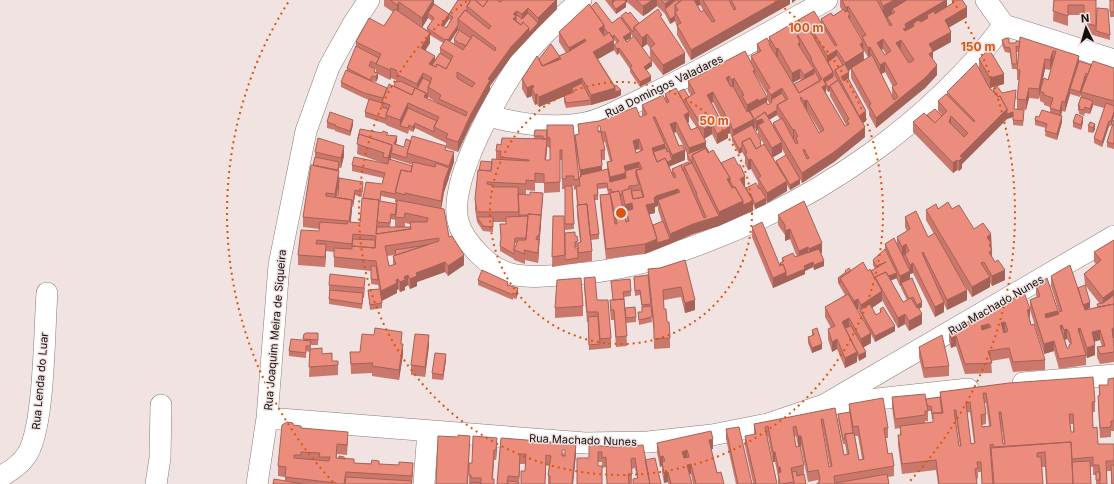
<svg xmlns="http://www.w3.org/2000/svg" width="1114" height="484" font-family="Inter,sans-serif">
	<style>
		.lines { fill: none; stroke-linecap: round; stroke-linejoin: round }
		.street-casing { stroke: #8a7d7b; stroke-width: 22 }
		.street { stroke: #fff; stroke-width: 21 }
		.wall { fill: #cb786c; fill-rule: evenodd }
		.shaded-wall { fill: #a56258 }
		.building { fill: #ec8c7d; stroke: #a56258; fill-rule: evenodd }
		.ring { fill: none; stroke: #dd550c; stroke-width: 2; stroke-dasharray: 2 4 }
		.labels { text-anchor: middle; stroke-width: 3; stroke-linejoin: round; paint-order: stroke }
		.street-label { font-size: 11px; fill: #130f0e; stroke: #f1e3e1 }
		.centre { fill: #dd550c; stroke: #f1e3e1; stroke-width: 2 }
		.ring-label { font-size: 12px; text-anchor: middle; font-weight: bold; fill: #dd550c; stroke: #f1e3e1; stroke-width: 3; stroke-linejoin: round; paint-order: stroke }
	</style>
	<rect width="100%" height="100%" fill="#f1e3e1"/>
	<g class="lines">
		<g class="street-casing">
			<path id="street" d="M 581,0 C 561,18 540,36 523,58 C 499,91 448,181 458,221 C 461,234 471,246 480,255 C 489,264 499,271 511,274 C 532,279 554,275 575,274 C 622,271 665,258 708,241 C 823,197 929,123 1004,25
				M 986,0 L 1004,25 L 1114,60
				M 489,116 C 519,124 549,129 579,124 C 602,121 624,107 644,98 C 707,68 766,34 827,0
				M 1023,383 L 1114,375
				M 832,404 L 968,389
				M 267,418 L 585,443 L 648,442 L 712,435 L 768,424 L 824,405 L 1114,236
				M 0,477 C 9,472 20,465 26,456 C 45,430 44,329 47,293
				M 156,484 L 160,458 L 161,405
				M 257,484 L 267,418 L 279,265 L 306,131 L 329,67 L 353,24 L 369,0
				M 424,484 L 428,431"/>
		</g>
		<use href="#street" class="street"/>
	</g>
	<path class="wall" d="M 384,0 L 434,0 L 434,4 L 449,14 L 458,0 L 557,0 L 557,9 L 538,28 L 511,57 L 490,86 L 490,90 L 471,124 L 458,152 L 446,148 L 446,143 L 415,128 L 413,132 L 409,130 L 408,134 L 386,125 L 386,124 L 365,117 L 365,112 L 369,100 L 364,98 L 341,87 L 341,82 L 347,70 L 347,68 L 356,46 L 356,42 L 384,26 L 393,12 L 384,6 ZM 428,18 L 432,21 L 427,28 L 427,30 L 422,27 ZM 449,19 L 451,21 L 446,28 L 444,27 ZM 458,30 L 459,30 L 454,39 L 454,44 L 450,42 ZM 430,35 L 443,43 L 440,48 L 440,53 L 435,60 L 425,50 L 430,43 ZM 370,67 L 376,69 L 376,72 L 375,72 ZM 378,74 L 390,80 L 391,78 L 396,80 L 396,81 L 394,86 L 387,88 L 372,82 L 372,81 L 376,82 L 378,78 ZM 428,97 L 439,104 L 427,99 Z
		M 605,0 L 790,0 L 790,4 L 691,60 L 677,35 L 677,27 L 675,21 L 670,24 L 665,14 L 657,6 L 648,13 L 643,16 L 627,2 L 626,3 L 626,7 L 616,14 ZM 700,5 L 703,10 L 701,12 L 698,6 Z
		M 840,0 L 947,0 L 947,7 L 952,4 L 952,0 L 967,17 L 949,27 L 951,42 L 933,52 L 933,60 L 937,75 L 925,88 L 876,128 L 869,115 L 869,111 L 851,78 L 851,69 L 849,71 L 849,80 L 866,121 L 863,123 L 865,137 L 834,162 L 802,183 L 800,179 L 800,184 L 790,190 L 787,185 L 787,191 L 767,203 L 766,201 L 766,204 L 755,209 L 753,204 L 753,211 L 719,226 L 693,234 L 670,244 L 645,254 L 606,259 L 600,205 L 600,195 L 608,194 L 607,188 L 598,189 L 598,200 L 594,200 L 599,234 L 599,239 L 591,240 L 592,251 L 592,261 L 565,265 L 565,233 L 575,236 L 577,236 L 578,247 L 575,247 L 575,248 L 578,248 L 578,243 L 580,242 L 577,215 L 577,205 L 576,189 L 574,190 L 574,186 L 572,186 L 574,229 L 565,230 L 565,189 L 562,189 L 562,160 L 560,160 L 560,192 L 544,193 L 544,183 L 535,183 L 535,191 L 526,190 L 526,194 L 518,194 L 543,198 L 538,263 L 525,260 L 525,264 L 514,260 L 514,259 L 500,251 L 500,246 L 501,239 L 500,224 L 506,224 L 506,222 L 493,222 L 493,232 L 483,231 L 477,222 L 475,209 L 475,199 L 492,162 L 496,160 L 496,151 L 501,145 L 534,139 L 535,130 L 575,145 L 575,135 L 579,134 L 578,124 L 640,117 L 643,116 L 642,115 L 642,105 L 665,100 L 665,94 L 678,92 L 689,97 L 691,96 L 688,91 L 688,81 L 751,62 L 751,56 L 757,53 L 757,44 L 769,41 L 769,37 L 821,24 L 821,19 L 833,16 L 842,10 L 840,7 ZM 850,19 L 862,39 L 862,40 L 850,21 ZM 863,49 L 868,57 L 864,60 L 863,50 ZM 883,49 L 886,54 L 885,55 L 881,50 ZM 885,72 L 893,87 L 892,87 L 892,96 L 881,74 ZM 755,74 L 767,94 L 767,100 L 770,104 L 768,105 L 755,76 ZM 800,79 L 801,80 L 794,84 L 793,83 ZM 826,89 L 828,92 L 830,91 L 830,96 L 846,125 L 845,126 L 826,93 ZM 713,102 L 721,118 L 720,119 L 712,103 ZM 807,110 L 820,132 L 819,133 ZM 777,115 L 780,119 L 773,123 L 773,126 L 769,120 ZM 689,116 L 697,128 L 691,130 L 688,123 L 689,122 ZM 598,126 L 600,126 L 601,130 L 598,131 ZM 755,128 L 756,131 L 758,130 L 758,135 L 764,144 L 761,146 L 761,141 L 754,129 ZM 676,132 L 685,149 L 679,146 L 674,133 ZM 730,133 L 732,138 L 732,141 L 739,154 L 742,152 L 745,157 L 745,164 L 748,170 L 751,169 L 758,182 L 758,188 L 746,188 L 745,186 L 709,152 L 706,147 L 704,139 L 712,134 L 717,144 L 728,138 L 728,134 ZM 603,142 L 605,142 L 610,161 L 607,162 L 607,169 L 602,171 L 602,160 L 605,160 L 605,150 ZM 547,147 L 550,148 L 550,160 L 546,160 ZM 639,149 L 640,151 L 636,153 L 636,150 ZM 782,149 L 786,156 L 776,161 L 776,163 L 773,157 L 782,152 ZM 685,150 L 687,154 L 687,159 L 690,164 L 681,165 L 672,169 L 672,173 L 669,167 L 685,160 ZM 577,153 L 580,177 L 579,177 ZM 658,206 L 658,210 L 662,222 L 653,225 L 649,214 L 655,213 L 655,207 ZM 626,214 L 627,222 L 625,215 ZM 515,243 L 517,243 L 514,249 Z
		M 1054,0 L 1096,0 L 1096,36 L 1084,32 L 1084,15 L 1068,15 L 1068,26 L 1053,21 Z
		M 1110,0 L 1114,0 L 1114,17 L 1110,17 Z
		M 591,7 L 612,23 L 621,19 L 621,16 L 628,14 L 639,23 L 662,18 L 685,63 L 663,75 L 650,58 L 650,48 L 647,44 L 642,47 L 652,66 L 646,70 L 651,81 L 640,87 L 630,72 L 630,69 L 619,53 L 617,55 L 614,50 L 598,59 L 621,95 L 615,98 L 591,105 L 566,108 L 564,102 L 564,96 L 572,93 L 539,107 L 537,104 L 535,105 L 532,98 L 532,96 L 527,98 L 522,89 L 522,79 L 539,59 L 559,56 L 566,53 L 559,42 L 559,32 ZM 631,34 L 633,37 L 627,42 L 626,41 L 631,38 ZM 614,40 L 617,43 L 614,45 Z
		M 1097,8 L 1110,35 L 1110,40 L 1096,36 Z
		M 1002,40 L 1009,43 L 1016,43 L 1079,56 L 1079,61 L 1091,65 L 1114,68 L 1114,117 L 1111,126 L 1109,126 L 1102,147 L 1094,143 L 1094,138 L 1104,108 L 1093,105 L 1090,114 L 1085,113 L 1084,116 L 1079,114 L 1079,111 L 1078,111 L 1078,106 L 1081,97 L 1081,94 L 1080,97 L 1070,94 L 1065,112 L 1062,111 L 1061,116 L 1062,122 L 1057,140 L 1045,136 L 1046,128 L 1035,125 L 1035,120 L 1039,117 L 1050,112 L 1050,107 L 1044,105 L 1044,103 L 1040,101 L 1040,92 L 1039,99 L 1029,98 L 1026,110 L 1017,109 L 1017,99 L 1019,80 L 1017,80 L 1017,70 L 1019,52 L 1016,52 L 1017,69 L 1012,69 L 1010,53 L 1005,52 L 1002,45 ZM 1053,61 L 1054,61 L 1048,80 L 1040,91 L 1045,69 L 1050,70 Z
		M 979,59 L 1004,84 L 990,88 L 993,92 L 993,89 L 1002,93 L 1016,95 L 1014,109 L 1024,115 L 1023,126 L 1013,125 L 1013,117 L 1007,119 L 962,164 L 962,168 L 959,171 L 957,170 L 953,173 L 913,132 L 913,122 L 927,115 L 942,116 L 942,115 L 938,111 L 938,101 L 947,95 L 947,92 L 979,69 Z
		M 1114,120 L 1114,149 L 1107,147 L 1107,142 Z
		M 327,122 L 353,125 L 350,136 L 335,131 L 335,130 L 327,128 Z
		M 1073,122 L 1083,122 L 1081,130 L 1073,127 Z
		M 1088,126 L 1095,129 L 1093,133 L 1088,132 Z
		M 388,135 L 397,141 L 396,144 L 404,147 L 411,141 L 446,150 L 454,162 L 444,192 L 441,208 L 449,237 L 464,265 L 448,276 L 445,272 L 417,282 L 417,286 L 410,289 L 408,285 L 405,287 L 405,290 L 400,292 L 398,289 L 397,290 L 397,293 L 382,301 L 382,308 L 370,310 L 368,290 L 379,289 L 378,285 L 371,284 L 371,271 L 334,267 L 334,252 L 326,251 L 325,267 L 298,265 L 298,255 L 319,231 L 319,229 L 303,227 L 303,217 L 315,157 L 315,152 L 344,156 L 341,168 L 339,168 L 339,178 L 363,187 L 362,197 L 355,195 L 353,207 L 352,207 L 351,222 L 360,223 L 363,198 L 382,184 L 383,178 L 352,171 L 352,165 L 383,163 L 357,154 L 358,138 ZM 391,158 L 413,165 L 412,166 L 391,160 ZM 339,185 L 338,195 L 337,195 ZM 381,196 L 395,199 L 395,202 L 397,203 L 397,204 L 380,201 ZM 391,219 L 395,220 L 395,227 L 390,227 ZM 405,223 L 410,224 L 410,227 L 405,227 ZM 395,255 L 395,256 L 393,256 L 393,265 L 389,266 L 387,256 Z
		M 938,209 L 952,209 L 974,229 L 991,234 L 992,257 L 1005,280 L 992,286 L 990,283 L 990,287 L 972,297 L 964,284 L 967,300 L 947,310 L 944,304 L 944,312 L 935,317 L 913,273 L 910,274 L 910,279 L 922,307 L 919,309 L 922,324 L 909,331 L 905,324 L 898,328 L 882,300 L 882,301 L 872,308 L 876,315 L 880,313 L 880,309 L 895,331 L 875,342 L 858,309 L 857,310 L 871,343 L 863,347 L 866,357 L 859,361 L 857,356 L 857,362 L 845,368 L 837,349 L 832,352 L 828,339 L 828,329 L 831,328 L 825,317 L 825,307 L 845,295 L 838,283 L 838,278 L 845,273 L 845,271 L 871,271 L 875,269 L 873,265 L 873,260 L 885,249 L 885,244 L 897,243 L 897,237 L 907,231 L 905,227 L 905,217 L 928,237 L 934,234 L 926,220 L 926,210 ZM 896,278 L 900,286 L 901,286 L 901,288 L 907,300 L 903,302 L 890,281 Z
		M 778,215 L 822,253 L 821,253 L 824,266 L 814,270 L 813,267 L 805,271 L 805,274 L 773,288 L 752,237 L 752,227 L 780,265 L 780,263 L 782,262 L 782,258 L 795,257 L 797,257 L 790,239 L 785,241 L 785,235 L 778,225 Z
		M 553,216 L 564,216 L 565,265 L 552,267 Z
		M 1114,240 L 1114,338 L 1113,338 L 1114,347 L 1114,362 L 1100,364 L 1097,357 L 1097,347 L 1102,347 L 1100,340 L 1094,342 L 1095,355 L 1087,358 L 1086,356 L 1086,365 L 1059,369 L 1054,351 L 1044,354 L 1030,310 L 1030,300 L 1037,297 L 1036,295 L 1036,285 L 1058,315 L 1058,312 L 1059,312 L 1051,286 L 1051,276 L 1078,288 L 1085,285 L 1084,274 L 1096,264 L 1094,262 L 1094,252 ZM 1085,285 L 1100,304 L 1097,304 L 1097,307 L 1085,310 L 1090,308 ZM 1067,339 L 1070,344 L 1069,345 L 1069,348 L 1067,348 L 1065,340 Z
		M 685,260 L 695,310 L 685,313 L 681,297 L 664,300 L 664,309 L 670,338 L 670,348 L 654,349 L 654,334 L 650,299 L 652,322 L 639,325 L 638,312 L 642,312 L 642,309 L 640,295 L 635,296 L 634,277 L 648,275 L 648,269 L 660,268 Z
		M 584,278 L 597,300 L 611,338 L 611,348 L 589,350 L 588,322 L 587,322 L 584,288 Z
		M 478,280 L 508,285 L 518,293 L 516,299 L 513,298 L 513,300 L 478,285 Z
		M 611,281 L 631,291 L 631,296 L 624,297 L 625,308 L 636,317 L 636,322 L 626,323 L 627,346 L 616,347 L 614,320 L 611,320 L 610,310 L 610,300 L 613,300 Z
		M 329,285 L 365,288 L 364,298 L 363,298 L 362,309 L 329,304 Z
		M 583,306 L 583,316 L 555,318 L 555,308 Z
		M 997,308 L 1030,319 L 1031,325 L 1045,360 L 1045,370 L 1013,372 L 1009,358 L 991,361 L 992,373 L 965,374 L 956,346 L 951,348 L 949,341 L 949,331 Z
		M 812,330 L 822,349 L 812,353 L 808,343 L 808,337 L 812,336 Z
		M 318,333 L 318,345 L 311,345 L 311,349 L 322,354 L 332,361 L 338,361 L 338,375 L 309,377 L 310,352 L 306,351 L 306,358 L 289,356 L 289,351 L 303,341 L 304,334 Z
		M 402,344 L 403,354 L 399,380 L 372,376 L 372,373 L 351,374 L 350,352 L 360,352 Z
		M 429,345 L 425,377 L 411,375 L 411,365 Z
		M 919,347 L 949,366 L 949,376 L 924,378 L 919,357 Z
		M 446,360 L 443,380 L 432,379 L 432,373 Z
		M 1114,378 L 1114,431 L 1111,431 L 1111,437 L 1100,438 L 1098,406 L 1098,396 L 1099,395 L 1099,385 L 1108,385 Z
		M 1009,383 L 1095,402 L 1095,412 L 1092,412 L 1093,428 L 1098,444 L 1114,444 L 1114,484 L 1111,484 L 1111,471 L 1107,471 L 1107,484 L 1096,484 L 1096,475 L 1093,475 L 1093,467 L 1090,467 L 1091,484 L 1046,484 L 1045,467 L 1042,467 L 1043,484 L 982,484 L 981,472 L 978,472 L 978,478 L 977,479 L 977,484 L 938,484 L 936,470 L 902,474 L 898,445 L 898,435 L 900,435 L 900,428 L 895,429 L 892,407 L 892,397 L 926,399 L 940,397 L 940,392 ZM 984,403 L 986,403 L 989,426 L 982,427 L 982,425 L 986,424 L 986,414 ZM 928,411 L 931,411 L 932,419 L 933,419 L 933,423 L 925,423 L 925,421 L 928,421 ZM 970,412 L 974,443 L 971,444 L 967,413 ZM 955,420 L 956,420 L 960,446 L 959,446 ZM 1001,422 L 1004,444 L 1003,444 ZM 1070,424 L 1073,424 L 1073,432 L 1071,432 Z
		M 849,404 L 888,428 L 888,438 L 885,438 L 888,454 L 894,466 L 894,476 L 888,477 L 889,484 L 817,484 L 819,483 L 818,480 L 808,482 L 801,446 L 798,446 L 796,436 L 794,437 L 796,447 L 804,465 L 804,475 L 806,484 L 778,484 L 778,476 L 775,462 L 773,462 L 768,436 L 767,437 L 777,484 L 736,484 L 726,439 L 726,429 L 752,484 L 753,483 L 745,446 L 745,436 L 754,435 L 754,424 L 835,408 L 844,455 L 847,455 L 845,444 L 843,444 L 838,419 L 838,414 L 849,412 ZM 822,429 L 823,429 L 830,467 L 829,467 ZM 855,436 L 858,436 L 862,459 L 859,460 Z
		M 293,425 L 348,442 L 347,455 L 337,454 L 337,458 L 345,458 L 354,463 L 379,464 L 413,473 L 412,484 L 273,484 L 285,481 L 285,477 L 278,476 L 278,466 Z
		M 501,438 L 576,444 L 576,454 L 573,484 L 548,484 L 548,475 L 549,466 L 546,465 L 545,484 L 521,484 L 525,471 L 525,464 L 520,464 L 519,484 L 497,484 ZM 562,450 L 565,450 L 565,454 L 562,453 Z
		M 657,443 L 713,449 L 711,449 L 717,473 L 724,484 L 693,484 L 691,474 L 689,475 L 692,484 L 668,484 L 668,482 L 664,483 L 662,472 L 662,466 L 660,467 L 657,453 Z
		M 589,445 L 645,460 L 661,484 L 633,484 L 633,479 L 637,478 L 635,468 L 632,469 L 632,484 L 607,484 L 606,467 L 602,468 L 602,462 L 598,462 L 598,466 L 602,484 L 589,458 Z
		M 497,448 L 496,460 L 494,460 L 493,479 L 494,484 L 469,484 L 469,475 L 472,463 Z"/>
	<path class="shaded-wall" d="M 433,0 L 434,0 L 434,9 L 428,13 L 428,18 L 422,28 L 422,18 Z
		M 556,0 L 557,0 L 557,9 L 538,28 L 538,18 Z
		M 612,0 L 621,0 L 612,4 Z
		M 624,0 L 627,0 L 627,2 L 626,3 L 626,7 L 616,14 L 616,9 Z
		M 652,0 L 657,0 L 657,6 L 648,13 L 643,16 L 643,6 Z
		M 670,0 L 677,0 L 665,9 L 665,4 Z
		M 693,0 L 700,0 L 700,5 L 693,8 Z
		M 779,0 L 790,0 L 790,4 L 691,60 L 691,50 Z
		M 792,0 L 796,0 L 792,3 Z
		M 894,0 L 908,0 L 895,12 L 892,9 L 892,15 L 883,20 L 883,6 Z
		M 946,0 L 947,0 L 947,9 L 928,18 L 927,15 L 927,21 L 914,26 L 913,24 L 913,30 L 906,34 L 903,29 L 905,24 Z
		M 399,2 L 399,12 L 397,15 L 397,5 Z
		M 848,6 L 848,16 L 850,15 L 850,25 L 846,18 L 846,8 Z
		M 967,7 L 967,17 L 945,30 L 945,20 Z
		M 528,8 L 528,18 L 522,24 L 522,14 Z
		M 517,11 L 517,21 L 513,29 L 513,14 Z
		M 449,14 L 449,19 L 441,30 L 441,25 Z
		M 675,16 L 675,21 L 670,24 L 670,19 Z
		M 538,23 L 538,28 L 511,57 L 490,86 L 490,90 L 471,124 L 458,152 L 458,142 L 471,114 L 488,79 L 511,47 L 529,28 Z
		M 458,25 L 458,30 L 447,46 L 447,41 Z
		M 604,25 L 604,35 L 599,29 Z
		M 631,32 L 631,38 L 623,42 L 623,37 Z
		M 951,32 L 951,42 L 933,52 L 933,61 L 929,64 L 929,44 Z
		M 430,33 L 430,43 L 421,58 L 421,48 Z
		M 647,34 L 647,44 L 642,48 L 642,38 Z
		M 614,35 L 614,50 L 593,62 L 593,52 Z
		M 798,35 L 798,44 L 800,42 L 800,52 L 797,36 Z
		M 585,39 L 585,49 L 569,58 L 569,48 Z
		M 883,39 L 883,49 L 877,53 L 877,43 Z
		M 901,40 L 901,50 L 896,43 Z
		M 863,42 L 864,61 L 851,68 L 851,69 L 845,73 L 845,63 L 860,44 Z
		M 870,47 L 870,57 L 868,58 L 868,48 Z
		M 619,48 L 619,53 L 617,55 L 617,49 Z
		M 778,48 L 778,58 L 776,59 L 776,49 Z
		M 837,50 L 837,60 L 827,66 L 827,56 Z
		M 1053,51 L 1053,61 L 1050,70 L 1050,60 Z
		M 685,53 L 685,63 L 663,75 L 663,65 Z
		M 435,56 L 435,66 L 429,64 Z
		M 1079,56 L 1079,66 L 1070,89 L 1070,94 L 1065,112 L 1065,102 Z
		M 559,57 L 559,62 L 540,67 Z
		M 1045,59 L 1045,69 L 1039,99 L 1039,89 Z
		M 652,61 L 652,66 L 644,72 L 644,67 Z
		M 885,62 L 885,72 L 880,75 L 880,65 Z
		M 937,65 L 937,75 L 925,88 L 876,128 L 876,118 Z
		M 391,68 L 391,78 L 390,80 L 390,70 Z
		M 800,69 L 800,79 L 792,83 L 792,73 Z
		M 814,69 L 814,79 L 804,85 L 804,75 Z
		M 755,70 L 755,80 L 753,71 Z
		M 833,72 L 833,82 L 825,82 L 826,85 L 826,95 L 801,97 L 801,107 L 799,97 Z
		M 849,72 L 849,82 L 843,86 L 841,77 Z
		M 378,73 L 378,78 L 376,82 L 376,77 Z
		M 423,73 L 423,83 L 417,94 L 417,84 Z
		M 1086,73 L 1086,78 L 1081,92 L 1080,97 L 1080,92 Z
		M 1004,74 L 1004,84 L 990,88 L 990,78 Z
		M 651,76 L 651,81 L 640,87 L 640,82 Z
		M 729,76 L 729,86 L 726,78 Z
		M 582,78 L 582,88 L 572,88 L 572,93 L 539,107 L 539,97 Z
		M 734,78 L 734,88 L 732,90 L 732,80 Z
		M 533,85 L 533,91 L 532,88 L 532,96 L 527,98 L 527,88 Z
		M 830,86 L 830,91 L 828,92 L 828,87 Z
		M 615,88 L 621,90 L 621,95 L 615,98 L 591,105 L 591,95 Z
		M 782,88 L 782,98 L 772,102 L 771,100 L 771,105 L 771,95 Z
		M 1029,88 L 1029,98 L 1026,110 L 1026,100 Z
		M 428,92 L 428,97 L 426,101 L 424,97 L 426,93 Z
		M 713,92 L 713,102 L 707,105 L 707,95 Z
		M 537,94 L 537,104 L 535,105 L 535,95 Z
		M 767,97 L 767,107 L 758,111 L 758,101 Z
		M 758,99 L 758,109 L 747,115 L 747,105 Z
		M 807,100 L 807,110 L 804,111 L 804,101 Z
		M 1062,101 L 1062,111 L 1060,121 L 1060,111 Z
		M 1093,101 L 1093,106 L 1090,114 L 1090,109 Z
		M 408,103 L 408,113 L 400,126 L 400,120 Z
		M 1007,109 L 1013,112 L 1013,117 L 1007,119 L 962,164 L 962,168 L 959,171 L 959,161 L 960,156 Z
		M 777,110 L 777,115 L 764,123 L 762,119 Z
		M 866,111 L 866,121 L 859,126 L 859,116 Z
		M 689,112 L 689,122 L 684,125 L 684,115 Z
		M 1114,112 L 1114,117 L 1111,126 L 1111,121 Z
		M 951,116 L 951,126 L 949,122 Z
		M 1062,116 L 1062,122 L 1057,140 L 1057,134 Z
		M 1083,117 L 1083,122 L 1081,130 L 1081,125 Z
		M 754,119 L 755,128 L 733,138 L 733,130 Z
		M 762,119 L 762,129 L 758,125 L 758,130 L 756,131 L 756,121 Z
		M 353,120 L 353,125 L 350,136 L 350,131 Z
		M 1109,121 L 1109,126 L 1102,147 L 1102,142 Z
		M 676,122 L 676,132 L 670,134 L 670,124 Z
		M 415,123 L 415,128 L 413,132 L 413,127 Z
		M 730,123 L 730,133 L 728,134 L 728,138 L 717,144 L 717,134 Z
		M 712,124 L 712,134 L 704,139 L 704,129 Z
		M 1095,124 L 1095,129 L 1093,133 L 1093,128 Z
		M 865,127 L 865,137 L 834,162 L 802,183 L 802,173 Z
		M 794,129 L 794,139 L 793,140 L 793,130 Z
		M 397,136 L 397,141 L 394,149 L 394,144 Z
		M 547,139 L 547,149 L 545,170 L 545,160 Z
		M 639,139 L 639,149 L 633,151 L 633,141 Z
		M 706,142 L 706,152 L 692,155 L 689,158 L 689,148 Z
		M 782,142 L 782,152 L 772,158 L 772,148 Z
		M 665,144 L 665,154 L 654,158 L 652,148 Z
		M 392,145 L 392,154 L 391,153 L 391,158 L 388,168 L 388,158 Z
		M 344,146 L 344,156 L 341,168 L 341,158 Z
		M 742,147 L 742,152 L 739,154 L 739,149 Z
		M 685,150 L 685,160 L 672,165 L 657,172 L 657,167 L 672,160 L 672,155 Z
		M 454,152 L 454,162 L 449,176 L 449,166 Z
		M 751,159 L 751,169 L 748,170 L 748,160 Z
		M 957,160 L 957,170 L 953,173 L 953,163 Z
		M 639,162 L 639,172 L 636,170 L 626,183 L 610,187 L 610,177 L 624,166 Z
		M 602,166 L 602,176 L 580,180 L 580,170 Z
		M 449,168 L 449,178 L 444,192 L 441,211 L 441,201 L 444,182 Z
		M 339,171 L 339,181 L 335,204 L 335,194 Z
		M 745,176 L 745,186 L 740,189 L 740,179 Z
		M 730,178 L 730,192 L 727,179 Z
		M 800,179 L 800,184 L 790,190 L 790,185 Z
		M 787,181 L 787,191 L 767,203 L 767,193 Z
		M 678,189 L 678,199 L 658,200 L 658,206 L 655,207 L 655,213 L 646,215 L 646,205 L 654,198 L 656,196 Z
		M 355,190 L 355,195 L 353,207 L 353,202 Z
		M 766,198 L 766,204 L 755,209 L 755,204 Z
		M 352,200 L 352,210 L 349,232 L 349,222 Z
		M 743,201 L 743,215 L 719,226 L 719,212 Z
		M 753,201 L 753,211 L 743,215 L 743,205 Z
		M 632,203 L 632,213 L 626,211 L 626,214 L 625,215 L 625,205 Z
		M 541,215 L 541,225 L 539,246 L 539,236 Z
		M 719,216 L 719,226 L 693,234 L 670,244 L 645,254 L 645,244 L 657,239 L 670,239 L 670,234 L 693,224 Z
		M 790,229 L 790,239 L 785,241 L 785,231 Z
		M 991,234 L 992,260 L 989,262 L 987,237 Z
		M 539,239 L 539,249 L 538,263 L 538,253 Z
		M 822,243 L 822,253 L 809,259 L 809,249 Z
		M 326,244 L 326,254 L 325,267 L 325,257 Z
		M 906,244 L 906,254 L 902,257 L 902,247 Z
		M 808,247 L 808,257 L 799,261 L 799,251 Z
		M 464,255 L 464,265 L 448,276 L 448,266 Z
		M 824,261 L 824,266 L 814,270 L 814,265 Z
		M 445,262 L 445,272 L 417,282 L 417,286 L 410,289 L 410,279 L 416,273 Z
		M 813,262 L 813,267 L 805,271 L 805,274 L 773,288 L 773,278 Z
		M 913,263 L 913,273 L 910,274 L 910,281 L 901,283 L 901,286 L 900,286 L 900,276 L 910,271 L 910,265 Z
		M 1005,270 L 1005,280 L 992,286 L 992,276 Z
		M 897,273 L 897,278 L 880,285 L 877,281 Z
		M 408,275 L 408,285 L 405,287 L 405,290 L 400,292 L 400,282 L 404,277 Z
		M 990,277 L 990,287 L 972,297 L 972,287 Z
		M 398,279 L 398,289 L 397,290 L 397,293 L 381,301 L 381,291 Z
		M 518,288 L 518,293 L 516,299 L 516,294 Z
		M 967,290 L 967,300 L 947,310 L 947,300 Z
		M 1114,290 L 1114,300 L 1103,308 L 1103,298 Z
		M 882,291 L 882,301 L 863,314 L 861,311 L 861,305 Z
		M 858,299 L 858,309 L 854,311 L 854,301 Z
		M 695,300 L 695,310 L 685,313 L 685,303 Z
		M 922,302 L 922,307 L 917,310 L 917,305 Z
		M 944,302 L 944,312 L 935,317 L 935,307 Z
		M 1090,302 L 1090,308 L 1082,311 L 1082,306 Z
		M 1030,309 L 1030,319 L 1027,310 Z
		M 1058,311 L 1058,321 L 1045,324 L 1045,314 Z
		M 905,314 L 905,324 L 898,328 L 898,318 Z
		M 922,314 L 922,324 L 909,331 L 909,321 Z
		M 849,318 L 849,328 L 845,330 L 842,322 Z
		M 1005,322 L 1005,332 L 1001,333 L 1001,323 Z
		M 989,324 L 989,334 L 981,336 L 981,326 Z
		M 1062,325 L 1062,335 L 1060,326 Z
		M 895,326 L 895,331 L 875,342 L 875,336 Z
		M 1080,328 L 1080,338 L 1078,329 Z
		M 1114,328 L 1114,338 L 1112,339 L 1112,329 Z
		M 1067,329 L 1067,339 L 1064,340 L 1064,330 Z
		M 1100,330 L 1100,340 L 1092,342 L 1092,332 Z
		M 871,333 L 871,343 L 861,349 L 861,339 Z
		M 429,335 L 429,345 L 425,377 L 425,367 Z
		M 956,336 L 956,346 L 951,348 L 951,338 Z
		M 837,339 L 837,349 L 832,352 L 832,342 Z
		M 1054,341 L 1054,351 L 1044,354 L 1044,344 Z
		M 403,344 L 403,354 L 399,380 L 399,370 Z
		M 822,344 L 822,349 L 812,353 L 812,348 Z
		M 1095,345 L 1095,355 L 1087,358 L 1087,348 Z
		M 857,352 L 857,362 L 845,368 L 845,358 Z
		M 866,352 L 866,357 L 859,361 L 859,355 Z
		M 446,354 L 446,360 L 443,380 L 443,375 Z
		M 470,436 L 468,484 L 467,484 Z
		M 798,436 L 801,436 L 801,446 L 798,446 Z
		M 497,438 L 497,448 L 496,460 L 496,450 Z
		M 713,439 L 713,449 L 709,450 L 709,440 Z
		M 576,444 L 576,454 L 573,484 L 572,484 Z
		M 494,450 L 494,460 L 492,484 Z
		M 687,450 L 687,460 L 682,462 L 682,452 Z
		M 773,452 L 775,452 L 775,462 L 773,462 Z
		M 520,454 L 520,464 L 519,484 L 519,477 Z
		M 663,456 L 663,466 L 662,462 L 662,466 L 660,467 L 660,457 Z
		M 413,463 L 413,473 L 411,484 L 412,476 Z
		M 691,464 L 691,474 L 687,475 L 687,465 Z
		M 778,467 L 780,467 L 780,477 L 778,474 Z
		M 668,472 L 668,482 L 664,483 L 664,473 Z"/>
	<path class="building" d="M 390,0 L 433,0 L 422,18 L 399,2 L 397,5 Z
		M 458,0 L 468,0 L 470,2 L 467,6 L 467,11 L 465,10 L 458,19 L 458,25 L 448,40 L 446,39 L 445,40 L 427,28 L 434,18 L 428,13 L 434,4 L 449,14 ZM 449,14 L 453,17 L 446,28 L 441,25 Z
		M 471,0 L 475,0 L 483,7 L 488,0 L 497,0 L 500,2 L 502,1 L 501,0 L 556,0 L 538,18 L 528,8 L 522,14 L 517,11 L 513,14 L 516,16 L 513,19 L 521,25 L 523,22 L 529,28 L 511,47 L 488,79 L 490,80 L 471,114 L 458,142 L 446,138 L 448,134 L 434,127 L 439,117 L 408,103 L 400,120 L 386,115 L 390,105 L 382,102 L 389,84 L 412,95 L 415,88 L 426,93 L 424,97 L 466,116 L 467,112 L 439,99 L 441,95 L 428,87 L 432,78 L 423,73 L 417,84 L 398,75 L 396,70 L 391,68 L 390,70 L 376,64 L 381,54 L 356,42 L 369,18 L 384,26 L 395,9 L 430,33 L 421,48 L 435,56 L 429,64 L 436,67 L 437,64 L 446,69 L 453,56 L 440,48 L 446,39 L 463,50 L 473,35 L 495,51 L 496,48 L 458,19 L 465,10 L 489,29 L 491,26 L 467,6 ZM 457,72 L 475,83 L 472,87 L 457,78 Z
		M 475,0 L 488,0 L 483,7 Z
		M 615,0 L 625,0 L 626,2 L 616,9 L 612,4 Z
		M 636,0 L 652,0 L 648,3 L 643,6 Z
		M 661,0 L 670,0 L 665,4 Z
		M 676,0 L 678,0 L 679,2 L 675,5 L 675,16 L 670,19 L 665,9 Z
		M 681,0 L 694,0 L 701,12 L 704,10 L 712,22 L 715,21 L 703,0 L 729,0 L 734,10 L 736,9 L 731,0 L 779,0 L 691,50 L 677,25 L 681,23 L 675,12 L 678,10 L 675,5 L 681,1 Z
		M 842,0 L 877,0 L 890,26 L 892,25 L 887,17 L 895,12 L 892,9 L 907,0 L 946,0 L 905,24 L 906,28 L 903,29 L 905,31 L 914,26 L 913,24 L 918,20 L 921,22 L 928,18 L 927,15 L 934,11 L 935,14 L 953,3 L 952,0 L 962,0 L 967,7 L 945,20 L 951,32 L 929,44 L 933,51 L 929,54 L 937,65 L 925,78 L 876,118 L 869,105 L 871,104 L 851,68 L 872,55 L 894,100 L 898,97 L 892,87 L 897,84 L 885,62 L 880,65 L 870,47 L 868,48 L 862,37 L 866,35 L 848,6 L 846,8 ZM 883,39 L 891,51 L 885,55 L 877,43 ZM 901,40 L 914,60 L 909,63 L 896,43 Z
		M 880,0 L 894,0 L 883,6 Z
		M 1054,0 L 1096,0 L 1096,26 L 1084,22 L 1084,5 L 1068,5 L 1068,16 L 1053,11 Z
		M 1110,0 L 1114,0 L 1114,12 L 1110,12 Z
		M 596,2 L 612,23 L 620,17 L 631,32 L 623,37 L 627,42 L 634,36 L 652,61 L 644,67 L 651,76 L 640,82 L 630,67 L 632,66 L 619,48 L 617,49 L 614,45 L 619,41 L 614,35 L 612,37 L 609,32 L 608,33 L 604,28 L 604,25 L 591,7 Z
		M 589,4 L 604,25 L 599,29 L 604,36 L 609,32 L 614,40 L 593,52 L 615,88 L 591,95 L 582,78 L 539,97 L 537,94 L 535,95 L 532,88 L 534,87 L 533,85 L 527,88 L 522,79 L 537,56 L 543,66 L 561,59 L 559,56 L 568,52 L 586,41 L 585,39 L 569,48 L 559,32 Z
		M 1097,8 L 1108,9 L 1110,35 L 1096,31 Z
		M 658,9 L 662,15 L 660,16 L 685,53 L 663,65 L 650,48 L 655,44 L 647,34 L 642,38 L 634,27 Z
		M 844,9 L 845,12 L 848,11 L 850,15 L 848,16 L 863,42 L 860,44 L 864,51 L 845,63 L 837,50 L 827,56 L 814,33 L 812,34 L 833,72 L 823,79 L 826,85 L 822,87 L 845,126 L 849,124 L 847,120 L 849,119 L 830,86 L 838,80 L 865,127 L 834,152 L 802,173 L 773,123 L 782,118 L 796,144 L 798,143 L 796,138 L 798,136 L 794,129 L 793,130 L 777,105 L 788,99 L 782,88 L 771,95 L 767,90 L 770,88 L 751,56 L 761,51 L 757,44 L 767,38 L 770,43 L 769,44 L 799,93 L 822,79 L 811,60 L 812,59 L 798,35 L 797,36 L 800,42 L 798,44 L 814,69 L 804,75 L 800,69 L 792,73 L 778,48 L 776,49 L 769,37 L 814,11 L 835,46 L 837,45 L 821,19 L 831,13 L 833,16 ZM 801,97 L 804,101 L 807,100 L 824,130 L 819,133 L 800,98 ZM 804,149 L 809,158 L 807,159 L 803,150 Z
		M 626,12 L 628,14 L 630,12 L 639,23 L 634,27 L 633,32 L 621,16 Z
		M 528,13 L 538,23 L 529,33 L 529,28 L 523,22 L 521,25 L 516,21 L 516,16 L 517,15 L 522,19 Z
		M 459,30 L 471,38 L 466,46 L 461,43 L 460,44 L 454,39 Z
		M 1020,37 L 1079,56 L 1065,102 L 1062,101 L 1060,111 L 1050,108 L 1053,98 L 1044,95 L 1044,93 L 1040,91 L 1044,78 L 1048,80 L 1056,51 L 1053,51 L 1050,60 L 1045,59 L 1039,89 L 1029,88 L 1026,100 L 1017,99 L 1020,70 L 1017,70 Z
		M 1006,38 L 1009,39 L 1009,43 L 1016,43 L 1016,41 L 1020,42 L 1019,47 L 1016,46 L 1017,64 L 1012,64 L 1010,48 L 1005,47 L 1002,40 Z
		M 551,44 L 560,57 L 542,66 L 539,59 Z
		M 356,46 L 379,58 L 376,64 L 371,61 L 369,66 L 375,69 L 374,72 L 378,73 L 376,77 L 372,76 L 370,80 L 347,68 Z
		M 989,49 L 1004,74 L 990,78 L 979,59 Z
		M 745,51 L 755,70 L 753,71 L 767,97 L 758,101 L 758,99 L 747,105 L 742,96 L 744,95 L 734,78 L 732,80 L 729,76 L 726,78 L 731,87 L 733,86 L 747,112 L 749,111 L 754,119 L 733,130 L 730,123 L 727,125 L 728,128 L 717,134 L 712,124 L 704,129 L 685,99 L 695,93 L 688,81 ZM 713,92 L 727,118 L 724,120 L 723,118 L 720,119 L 707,95 Z
		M 440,53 L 451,60 L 446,69 L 437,64 L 436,67 L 432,65 Z
		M 837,55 L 843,65 L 835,70 L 835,75 L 838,80 L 828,87 L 825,82 L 833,77 L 833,72 L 828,62 Z
		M 1079,61 L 1091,65 L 1088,74 L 1086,73 L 1080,92 L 1070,89 Z
		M 1093,61 L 1114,68 L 1114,101 L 1081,92 Z
		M 976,63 L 989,87 L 998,97 L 1000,96 L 1007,109 L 960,156 L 962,158 L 959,161 L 957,160 L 953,163 L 913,122 L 924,113 L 935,123 L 947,111 L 938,101 L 946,94 L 974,122 L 975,121 L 947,92 ZM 951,116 L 968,133 L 964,137 L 949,122 Z
		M 845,64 L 849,72 L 841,77 L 844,81 L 848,78 L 866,111 L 859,116 L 835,70 Z
		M 814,69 L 820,81 L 799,93 L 794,84 L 814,74 Z
		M 346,70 L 387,88 L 383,98 L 364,93 L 341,82 Z
		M 423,78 L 431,82 L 428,87 L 428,92 L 426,96 L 426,93 L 417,89 Z
		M 396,81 L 399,82 L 400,81 L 415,88 L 412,95 L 394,86 Z
		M 582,83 L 591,100 L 566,103 L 564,96 L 574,92 L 572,88 Z
		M 616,85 L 621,90 L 615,92 L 615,88 L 614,86 Z
		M 997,86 L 1002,93 L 1016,90 L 1014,109 L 1024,110 L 1023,121 L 1013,120 L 1013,112 L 1007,114 L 1007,109 L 1000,96 L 998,97 L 993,89 Z
		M 676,88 L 689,112 L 684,115 L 691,130 L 698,127 L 706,142 L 689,148 L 676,122 L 670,124 L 679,146 L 682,145 L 685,150 L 672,155 L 655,117 L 653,117 L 665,144 L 652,148 L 657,162 L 665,158 L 674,178 L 676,177 L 672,169 L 681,165 L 704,218 L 706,217 L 696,194 L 697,194 L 684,166 L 692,163 L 719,216 L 693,224 L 670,234 L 658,200 L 680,192 L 678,189 L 656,196 L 654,198 L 655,203 L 646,205 L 657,239 L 645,244 L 606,249 L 600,195 L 610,194 L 615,224 L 617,224 L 610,193 L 619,191 L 626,222 L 629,221 L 626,211 L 633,209 L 632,203 L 625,205 L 622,191 L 631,188 L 633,199 L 644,197 L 636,170 L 642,169 L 639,162 L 624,166 L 626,173 L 610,177 L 607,162 L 612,161 L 605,132 L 601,132 L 605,150 L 601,150 L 602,166 L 580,170 L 575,135 L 579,134 L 578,124 L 599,121 L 636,107 L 640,117 L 647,114 L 642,105 L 663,95 L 667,103 L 669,102 L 665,94 ZM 598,126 L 600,126 L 601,132 L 598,132 ZM 639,139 L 643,150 L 636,153 L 633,141 Z
		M 684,89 L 689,97 L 685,99 L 685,102 L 684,103 L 678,92 Z
		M 782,93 L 786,100 L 777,105 L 777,110 L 767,116 L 765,112 L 755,119 L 755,123 L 754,123 L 754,119 L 750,111 L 766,102 L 768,105 L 772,102 L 771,100 Z
		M 1081,97 L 1093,101 L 1090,109 L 1085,107 L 1084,110 L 1079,109 L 1080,106 L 1078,106 Z
		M 369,99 L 382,103 L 382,107 L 388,109 L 386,115 L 386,119 L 365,112 Z
		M 1106,103 L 1114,106 L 1114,112 L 1111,121 L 1109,121 L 1102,142 L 1094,138 Z
		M 408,108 L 437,121 L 434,127 L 434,132 L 415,123 L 413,127 L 409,125 L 408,128 L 400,126 Z
		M 935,109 L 942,116 L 935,123 L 927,115 Z
		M 1042,110 L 1062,116 L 1057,134 L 1045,131 L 1047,124 L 1035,120 L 1036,116 L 1039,117 Z
		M 330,112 L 353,120 L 350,131 L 335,126 L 336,125 L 327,122 Z
		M 765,112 L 782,142 L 772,148 L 758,125 L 764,122 L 762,119 L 756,121 L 755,119 Z
		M 1076,114 L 1083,117 L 1081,125 L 1073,122 Z
		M 1114,120 L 1114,144 L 1107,142 Z
		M 1090,122 L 1095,124 L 1093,128 L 1088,126 Z
		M 547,125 L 573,125 L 579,179 L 574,180 L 574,176 L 566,176 L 566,179 L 562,179 L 562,150 L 560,150 L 560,182 L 544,183 L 544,174 L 535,173 L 535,181 L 526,180 L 526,184 L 487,182 L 487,184 L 492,185 L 492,187 L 518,187 L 519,212 L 477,212 L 475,199 L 478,170 L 491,171 L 492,159 L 529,161 L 529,160 L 500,157 L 501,151 L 496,151 L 497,144 L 501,145 L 502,138 L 547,139 L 545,160 L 550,160 L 550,138 L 547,137 Z
		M 752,125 L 761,141 L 760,142 L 761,146 L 756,149 L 750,138 L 742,142 L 742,147 L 739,149 L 732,136 Z
		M 360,129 L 382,133 L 383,131 L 388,133 L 386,135 L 397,136 L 394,144 L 404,147 L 406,139 L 411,141 L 407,153 L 407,158 L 391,153 L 392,150 L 392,145 L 359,134 L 358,139 L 358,138 Z
		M 535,130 L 547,130 L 547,139 L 543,139 L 543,136 L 534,136 Z
		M 359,134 L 392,145 L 388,158 L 383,157 L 384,153 L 357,144 Z
		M 412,136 L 446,146 L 445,150 L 454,152 L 449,166 L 407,153 Z
		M 318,138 L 344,146 L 341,158 L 315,152 Z
		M 750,138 L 756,149 L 764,144 L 787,181 L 767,193 L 758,178 L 761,176 L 751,159 L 748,160 L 745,154 L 747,153 L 742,142 Z
		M 706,147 L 709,152 L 708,153 L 706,148 L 692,155 L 692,163 L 687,154 Z
		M 666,148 L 667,152 L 669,151 L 672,160 L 667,162 L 665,158 L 657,162 L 653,152 Z
		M 706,148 L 708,153 L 713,150 L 730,178 L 727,179 L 732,188 L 735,187 L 743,201 L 719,212 L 692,155 Z
		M 786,155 L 800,179 L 790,185 L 776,161 Z
		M 315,157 L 339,162 L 338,170 L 313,165 Z
		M 354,157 L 388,164 L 389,159 L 412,166 L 411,172 L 401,170 L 395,194 L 381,191 L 380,201 L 397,204 L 396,215 L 391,214 L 390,223 L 377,222 L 379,200 L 363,198 L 366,182 L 382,184 L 385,173 L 352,165 Z
		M 734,157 L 738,165 L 740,165 L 745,176 L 740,179 L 753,201 L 743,205 L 743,201 L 735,187 L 733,187 L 730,181 L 730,178 L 721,163 Z
		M 481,161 L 492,162 L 491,171 L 479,170 Z
		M 413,162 L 435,167 L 436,163 L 449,168 L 444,182 L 441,201 L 405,193 L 405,195 L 395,192 L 401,170 L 411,172 Z
		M 688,162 L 689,164 L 684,166 L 684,170 L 683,171 L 681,165 Z
		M 311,165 L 339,171 L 335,194 L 326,193 L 326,196 L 352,200 L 349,222 L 360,223 L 362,198 L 379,200 L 376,234 L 411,229 L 410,222 L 427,222 L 428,218 L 405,213 L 404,218 L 395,217 L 397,200 L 444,209 L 449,237 L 452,236 L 464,255 L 448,266 L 445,262 L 416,273 L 417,276 L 410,279 L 408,275 L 404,277 L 405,280 L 400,282 L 398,279 L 396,280 L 397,283 L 381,291 L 376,261 L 334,257 L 334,248 L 352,249 L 352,246 L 375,248 L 376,236 L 353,234 L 352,244 L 317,240 L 316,244 L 326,244 L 325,257 L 298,255 L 301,230 L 319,231 L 320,222 L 347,224 L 348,221 L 303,217 ZM 439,238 L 439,241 L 393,256 L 396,264 L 389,266 L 385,246 Z
		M 639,167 L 640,169 L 636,170 L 636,175 L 639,185 L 629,186 L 629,189 L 622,191 L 622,195 L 620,195 L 619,191 L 612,192 L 611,189 L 608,190 L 607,183 L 597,184 L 598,195 L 594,195 L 599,234 L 590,235 L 587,204 L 578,205 L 576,186 L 580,186 L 579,177 L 581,177 L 581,175 L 608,169 L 610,182 L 626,178 L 625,171 Z
		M 339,178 L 363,182 L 362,192 L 355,190 L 353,202 L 352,202 L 352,200 L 335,197 L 336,195 L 338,195 Z
		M 756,183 L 759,189 L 760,188 L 766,198 L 755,204 L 750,193 L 749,194 L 746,188 Z
		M 565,186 L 572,186 L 574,224 L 565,224 Z
		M 641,190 L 643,197 L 633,199 L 631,191 Z
		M 530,192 L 543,193 L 541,215 L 528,214 L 528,215 L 519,215 L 518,194 L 530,195 Z
		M 804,201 L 822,243 L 809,249 L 808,247 L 799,251 L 790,229 L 785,231 L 785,225 L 778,215 Z
		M 948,202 L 952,209 L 959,205 L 974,229 L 983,223 L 991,234 L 987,237 L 991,243 L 989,245 L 992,250 L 989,252 L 995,262 L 998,260 L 1005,270 L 992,276 L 984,262 L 981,263 L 990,277 L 972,287 L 926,210 L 936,204 L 938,209 Z
		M 587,204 L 592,251 L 578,253 L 578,243 L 581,242 L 577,205 Z
		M 916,211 L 928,237 L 935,233 L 967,290 L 947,300 L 923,252 L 922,253 L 944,302 L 935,307 L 913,263 L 910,265 L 905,254 L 909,251 L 906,244 L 902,247 L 897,237 L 910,229 L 905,217 Z
		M 528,214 L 541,215 L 539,236 L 537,236 L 536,240 L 539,239 L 538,253 L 524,250 L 525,254 L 514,250 L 518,240 L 526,240 Z
		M 528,216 L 526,238 L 515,238 L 514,249 L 514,254 L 500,246 L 501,238 L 500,224 L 506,224 L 506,217 Z
		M 553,216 L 564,216 L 565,255 L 552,257 Z
		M 477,217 L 493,217 L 493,227 L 483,226 Z
		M 663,221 L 670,239 L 657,243 L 657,239 L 653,225 Z
		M 762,222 L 780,266 L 783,264 L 786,272 L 773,278 L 752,227 Z
		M 377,227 L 410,227 L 410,229 L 376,234 Z
		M 575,232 L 575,236 L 577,236 L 578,241 L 575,242 L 575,248 L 578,248 L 578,258 L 565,260 L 565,233 Z
		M 894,238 L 910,271 L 900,276 L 885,244 Z
		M 353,239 L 375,240 L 375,248 L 352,246 Z
		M 1114,240 L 1114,290 L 1103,298 L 1084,274 L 1101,260 L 1094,252 Z
		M 427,245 L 396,255 L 395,250 Z
		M 819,249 L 824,261 L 814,265 L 813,262 L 804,266 L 805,269 L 786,277 L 786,272 L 783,264 L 781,265 L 780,263 L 784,261 L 782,258 L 793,253 L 795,257 Z
		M 885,249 L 897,273 L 888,276 L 886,272 L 875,277 L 875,279 L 871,271 L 886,262 L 876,266 L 873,260 Z
		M 685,260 L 695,300 L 685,303 L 681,287 L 663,290 L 664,309 L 666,309 L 667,322 L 669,322 L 670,338 L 654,339 L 654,325 L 648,269 L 660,268 Z
		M 863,262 L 868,271 L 870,269 L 882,291 L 861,305 L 858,299 L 854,301 L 840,278 Z
		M 1070,265 L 1085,310 L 1114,304 L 1114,328 L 1112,329 L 1114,347 L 1114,352 L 1100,354 L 1097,347 L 1105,346 L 1100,330 L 1092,332 L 1095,345 L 1087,348 L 1080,328 L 1078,329 L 1086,355 L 1059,359 L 1054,341 L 1044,344 L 1030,300 L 1040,296 L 1036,285 L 1047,278 L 1058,311 L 1045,314 L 1046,318 L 1059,314 L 1058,312 L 1062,311 L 1051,276 ZM 1062,325 L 1064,330 L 1067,329 L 1069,332 L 1071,340 L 1071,344 L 1069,345 L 1069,348 L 1067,348 L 1060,326 Z
		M 371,266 L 376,266 L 378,280 L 371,279 Z
		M 849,268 L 851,271 L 840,278 L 840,283 L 838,278 L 846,272 L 845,271 Z
		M 482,270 L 508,282 L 507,285 L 518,288 L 516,294 L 513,293 L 513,295 L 478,280 Z
		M 886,272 L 903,302 L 911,298 L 917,308 L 918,307 L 922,314 L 909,321 L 905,314 L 898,318 L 875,277 Z
		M 330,274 L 365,278 L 364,288 L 329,285 Z
		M 648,275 L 651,304 L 642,305 L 640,290 L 635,291 L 634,277 Z
		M 595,277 L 597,300 L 608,300 L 611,338 L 600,339 L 598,312 L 587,312 L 584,278 Z
		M 581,278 L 583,306 L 555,308 L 557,280 Z
		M 912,278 L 922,302 L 917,305 L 913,297 L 909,299 L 901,283 Z
		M 630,279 L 631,291 L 623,292 L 624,299 L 613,300 L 611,281 Z
		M 1085,285 L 1090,302 L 1083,305 L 1078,288 Z
		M 380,289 L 382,303 L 370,305 L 368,290 Z
		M 330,290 L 363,293 L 362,304 L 329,299 Z
		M 1024,292 L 1030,309 L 1027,310 L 1031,325 L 1034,324 L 1045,360 L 1013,362 L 1009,348 L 988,351 L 992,363 L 965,364 L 956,336 L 951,338 L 949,331 L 997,308 ZM 1005,322 L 1008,331 L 1004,333 L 1001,323 ZM 989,324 L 991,327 L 982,330 L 981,326 Z
		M 848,294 L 871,333 L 861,339 L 849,318 L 842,322 L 857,352 L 845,358 L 837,339 L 832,342 L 828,329 L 835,326 L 825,307 Z
		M 1114,295 L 1114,304 L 1098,307 L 1097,304 L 1103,303 Z
		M 624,299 L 627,336 L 616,337 L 614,310 L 611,310 L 610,300 Z
		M 870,304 L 876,315 L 881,312 L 880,309 L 883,307 L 895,326 L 875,336 L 860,310 Z
		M 651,306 L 652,317 L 639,320 L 638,312 L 642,312 L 642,307 Z
		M 635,307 L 636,317 L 626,318 L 625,308 Z
		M 598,316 L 600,344 L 589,345 L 588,317 Z
		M 851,326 L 866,352 L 859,355 L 853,344 L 845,328 Z
		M 375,328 L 402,332 L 401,344 L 403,344 L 399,370 L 372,366 L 373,363 L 351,364 L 350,352 L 360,352 L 362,334 L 374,335 Z
		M 817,328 L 822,344 L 812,348 L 808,337 L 814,335 L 812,330 Z
		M 306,333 L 318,333 L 318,340 L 303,339 L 304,334 Z
		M 415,334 L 429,335 L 425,367 L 411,365 Z
		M 942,335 L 949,366 L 924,368 L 919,347 Z
		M 291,339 L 311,341 L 310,346 L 306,346 L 306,353 L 289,351 Z
		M 322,348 L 322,354 L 332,353 L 332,361 L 338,361 L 338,365 L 309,367 L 310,349 Z
		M 435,353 L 446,354 L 443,375 L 432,373 Z
		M 1093,377 L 1095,402 L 1092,402 L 1093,428 L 1097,427 L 1098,444 L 1114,444 L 1114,461 L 1106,461 L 1107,484 L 1100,484 L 1099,465 L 1093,465 L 1093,457 L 1072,459 L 1071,442 L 994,447 L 993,444 L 990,445 L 993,484 L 982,484 L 981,462 L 977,462 L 978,468 L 975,469 L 977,484 L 939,484 L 936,460 L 902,464 L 898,435 L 901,435 L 900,426 L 933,422 L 933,413 L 943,413 L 940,392 L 1009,383 ZM 983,393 L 986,393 L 991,426 L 982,427 L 981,415 L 986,414 ZM 970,402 L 975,443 L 971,444 L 966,403 ZM 954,410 L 956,410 L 961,446 L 959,446 ZM 999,412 L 1001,412 L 1005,444 L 1003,444 ZM 1069,414 L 1073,414 L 1074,432 L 1071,432 Z
		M 1114,378 L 1114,421 L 1111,421 L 1111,427 L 1100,428 L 1098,396 L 1100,395 L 1099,385 L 1108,385 L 1108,379 Z
		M 925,394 L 928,411 L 925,411 L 925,415 L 895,419 L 892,397 Z
		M 940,397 L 942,413 L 933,413 L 932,414 L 931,406 L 927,406 L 926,399 Z
		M 883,398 L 888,428 L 884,428 L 888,454 L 892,453 L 894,466 L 834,476 L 835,484 L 817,484 L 817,483 L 819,483 L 820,478 L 818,470 L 808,472 L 801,436 L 798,436 L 796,426 L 793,427 L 796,447 L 800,446 L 804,465 L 791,468 L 794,482 L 780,484 L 778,473 L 781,472 L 780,467 L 778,467 L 775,452 L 773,452 L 768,426 L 765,427 L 777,484 L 738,484 L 726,429 L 739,427 L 752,484 L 756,483 L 745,436 L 756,434 L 754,424 L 835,408 L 844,455 L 849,454 L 845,434 L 854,433 L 859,460 L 864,459 L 858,426 L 853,427 L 849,404 ZM 821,419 L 823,419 L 832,466 L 829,467 Z
		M 850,412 L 853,433 L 845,434 L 845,439 L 843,439 L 838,414 Z
		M 287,422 L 293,423 L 293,425 L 301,426 L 301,428 L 348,432 L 347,445 L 337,444 L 336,458 L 354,459 L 354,463 L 371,464 L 372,460 L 379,461 L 379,464 L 399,465 L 399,462 L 413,463 L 412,476 L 346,472 L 344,484 L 336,484 L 336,483 L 285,477 L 286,467 L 278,466 L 282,425 ZM 301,452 L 320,453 L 319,457 L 330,457 L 329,461 L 294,458 L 294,455 L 301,455 Z
		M 711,431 L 713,439 L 709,440 L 717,473 L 721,472 L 724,484 L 696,484 L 691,464 L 687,465 L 692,484 L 670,484 L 671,484 L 668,472 L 664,473 L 662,462 L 665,461 L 663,456 L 660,457 L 657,443 ZM 687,450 L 689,457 L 684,458 L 682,452 Z
		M 458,435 L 470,436 L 467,484 L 436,484 L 438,436 L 458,437 Z
		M 473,436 L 497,438 L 496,450 L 494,450 L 492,479 L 494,479 L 494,484 L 481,484 L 481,478 L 471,478 L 471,475 L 469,475 L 469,463 L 472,463 Z
		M 501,438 L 576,444 L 572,484 L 550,484 L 550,476 L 548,475 L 551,456 L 546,455 L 545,484 L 521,484 L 521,471 L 525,471 L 526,454 L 520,454 L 519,477 L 508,476 L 507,484 L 497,484 ZM 562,450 L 565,450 L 565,456 L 562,456 Z
		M 1071,442 L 1073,484 L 1047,484 L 1045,452 L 1037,453 L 1037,457 L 1041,457 L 1043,484 L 994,484 L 991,448 Z
		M 589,445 L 615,447 L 643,445 L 650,484 L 633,484 L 633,479 L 638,478 L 635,458 L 631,459 L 632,474 L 628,474 L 629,484 L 607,484 L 606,457 L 602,458 L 602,452 L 598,452 L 598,466 L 602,466 L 602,484 L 577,484 L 577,458 L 589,458 Z
		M 339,456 L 344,457 L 345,459 L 339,458 Z
		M 655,458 L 661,484 L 650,484 L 645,460 Z
		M 1090,461 L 1091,484 L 1073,484 L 1072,462 Z
		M 1111,465 L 1114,465 L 1114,484 L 1112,484 Z
		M 796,471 L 797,476 L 804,474 L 806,484 L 794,484 L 792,472 Z
		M 1096,472 L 1100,472 L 1100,480 L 1096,480 Z
		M 887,474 L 889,484 L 836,484 L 836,483 Z
		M 346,477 L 412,481 L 411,484 L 345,484 Z
		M 274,479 L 303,484 L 273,484 Z
		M 508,481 L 519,482 L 519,484 L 508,484 Z
		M 471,482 L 481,483 L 481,484 L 471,484 Z"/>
	<g class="ring">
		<circle cx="621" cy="213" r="131"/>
		<path d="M775 1A262 262 0 1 1 467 1"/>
		<path d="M333 482A394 394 0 0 1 289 1M953 1A394 394 0 0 1 909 482"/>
	</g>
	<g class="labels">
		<g class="street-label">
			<text transform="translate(664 86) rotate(-26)" y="4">Rua Domingos Valadares</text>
			<text transform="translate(996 305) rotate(-30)" y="4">Rua Machado Nunes</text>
			<text transform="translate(275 330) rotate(-85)" y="4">Rua Joaquim Meira de Siqueira</text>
			<text transform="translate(40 381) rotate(-85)" y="4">Rua Lenda do Luar</text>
			<text transform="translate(583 440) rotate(2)" y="4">Rua Machado Nunes</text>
		</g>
	</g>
	<circle cx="621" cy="213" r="6" class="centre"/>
	<g class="ring-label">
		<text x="806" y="32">100 m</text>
		<text x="978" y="51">150 m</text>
		<text x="714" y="125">50 m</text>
	</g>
	<g transform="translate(1086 28) rotate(355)" stroke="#f1e3e1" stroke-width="3" paint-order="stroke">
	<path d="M0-3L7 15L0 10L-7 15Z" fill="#130f0e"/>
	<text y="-6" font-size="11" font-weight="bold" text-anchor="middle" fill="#130f0e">N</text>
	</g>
</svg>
